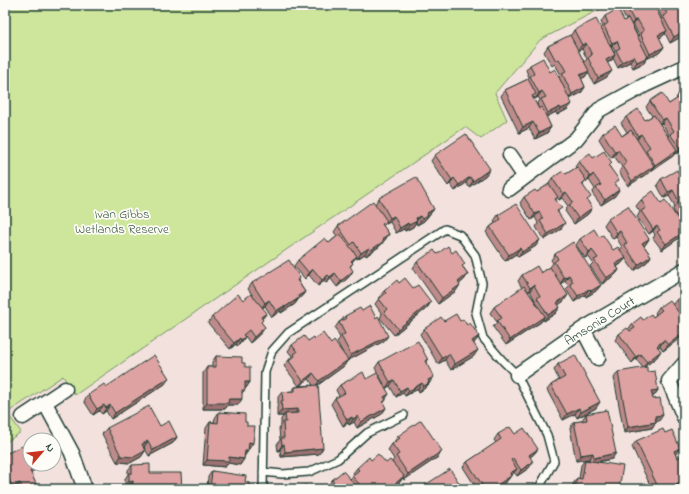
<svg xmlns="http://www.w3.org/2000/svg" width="689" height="494" font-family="'Indie Flower',sans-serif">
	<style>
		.green { fill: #cde69b; stroke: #769268 }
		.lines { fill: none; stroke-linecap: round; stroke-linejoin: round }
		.service-casing { stroke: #1f3d34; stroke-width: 10 }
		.minor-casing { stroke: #1f3d34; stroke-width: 17 }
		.service { stroke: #fdfcf7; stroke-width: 7 }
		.minor { stroke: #fdfcf7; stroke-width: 14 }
		.wall { fill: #be8b8a; stroke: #1f3d34; fill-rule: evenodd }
		.shaded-wall { fill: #9b7171; stroke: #1f3d34 }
		.building { fill: #dda2a1; stroke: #1f3d34 }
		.labels { text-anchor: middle; stroke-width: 3.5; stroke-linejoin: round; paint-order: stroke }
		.park-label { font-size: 13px; fill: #425f49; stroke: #fdfcf7 }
		.street-label { font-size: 13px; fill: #1f3d34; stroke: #fdfcf7 }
	</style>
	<rect width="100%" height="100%" fill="#f3e1dd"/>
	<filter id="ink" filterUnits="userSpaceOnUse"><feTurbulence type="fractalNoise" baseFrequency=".025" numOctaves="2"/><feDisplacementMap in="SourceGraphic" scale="8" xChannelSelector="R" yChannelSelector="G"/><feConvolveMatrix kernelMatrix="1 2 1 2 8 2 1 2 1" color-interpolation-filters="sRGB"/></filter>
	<g filter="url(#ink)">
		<path class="green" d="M 5,5 L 608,5 L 540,40 L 495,93 L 507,120 L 481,139 L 465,127 L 75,395 L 63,376 L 7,413 L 21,432 L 5,443 Z"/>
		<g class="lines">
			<g class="service-casing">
				<path id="service" d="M 263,472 L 282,474 L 309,472 L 338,459 L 367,433 L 404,415
					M 263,489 L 265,372 L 272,351 L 288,333 L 445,229 L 460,235 L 475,255 L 482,283 L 476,313 L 483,338 L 502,360 L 517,375 L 547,435 L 554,461 L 540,486 L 536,489"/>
			</g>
			<g class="minor-casing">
				<path id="minor" d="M 510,155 L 525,177
					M 509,189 L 576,139 L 599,110 L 645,85 L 684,67
					M 583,329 L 598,358
					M 684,364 L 669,381 L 684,417
					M 517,375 L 583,329 L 684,270
					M 45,403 L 72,453 L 85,489
					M 23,417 L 65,389"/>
			</g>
			<use href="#service" class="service"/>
			<use href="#minor" class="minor"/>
		</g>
		<path class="wall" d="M 628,5 L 684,5 L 684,21 L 683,21 L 684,24 L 684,34 L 683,36 L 670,43 L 665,33 L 663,36 L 659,38 L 664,47 L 659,53 L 646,59 L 644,63 L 633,68 L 630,62 L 618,68 L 613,58 L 611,61 L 607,63 L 607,77 L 594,84 L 588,72 L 585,77 L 581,78 L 585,87 L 581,93 L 570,99 L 568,109 L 557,115 L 556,112 L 546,117 L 551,127 L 547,133 L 535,139 L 529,128 L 519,133 L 501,96 L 505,90 L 528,79 L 529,77 L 526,70 L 530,65 L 550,72 L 559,77 L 561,75 L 555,64 L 552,66 L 544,52 L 548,46 L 571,35 L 574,30 L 601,29 L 603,26 L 601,22 L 605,16 L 624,21 L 626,20 L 622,12 L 626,6 ZM 655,8 L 657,8 L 662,18 L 661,20 ZM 633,24 L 639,35 L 638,36 L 632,25 ZM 612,46 L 615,51 L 614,53 L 611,47 ZM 582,49 L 587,59 L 584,62 L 578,50 ZM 534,97 L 535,99 L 538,97 L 540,100 L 537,105 L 539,109 L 533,98 Z
			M 684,90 L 684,149 L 676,154 L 675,153 L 673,156 L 628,186 L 619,172 L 622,167 L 614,156 L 611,158 L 599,139 L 603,133 L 622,136 L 627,132 L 621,123 L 626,117 L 645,120 L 652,116 L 646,107 L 650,101 L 669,104 L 677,99 L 676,98 L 680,92 ZM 662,123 L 669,135 L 668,136 L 660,124 Z
			M 435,155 L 486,175 L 469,187 L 466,183 L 455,191 L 450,184 L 448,186 L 431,161 Z
			M 593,158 L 610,167 L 616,185 L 615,196 L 601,205 L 592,193 L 595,189 L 589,180 L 586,183 L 585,182 L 583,185 L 588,202 L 592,208 L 588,214 L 574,224 L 565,211 L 568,206 L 562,198 L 559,200 L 557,197 L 556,199 L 561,229 L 544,240 L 536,227 L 538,223 L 535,217 L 531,220 L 520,203 L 524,197 L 537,192 L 549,184 L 552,178 L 566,174 L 576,168 L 575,167 L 579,161 Z
			M 684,176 L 684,225 L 683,226 L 682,236 L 662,250 L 653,238 L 655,235 L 653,231 L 649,234 L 637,217 L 640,212 L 636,206 L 641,200 L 661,203 L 678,220 L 673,209 L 675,206 L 669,196 L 664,198 L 657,185 L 661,179 L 681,178 Z
			M 379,198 L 434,209 L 424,221 L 417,225 L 416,222 L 413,227 L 405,231 L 404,229 L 396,233 L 390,222 L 386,224 L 386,223 L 383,226 L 389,234 L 380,246 L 366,256 L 365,254 L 357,259 L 356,257 L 352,262 L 353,263 L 350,267 L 349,277 L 337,287 L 331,279 L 326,283 L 324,281 L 318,286 L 309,275 L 305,279 L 294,266 L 298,260 L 329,243 L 337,236 L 334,232 L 338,226 L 375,204 Z
			M 498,215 L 536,246 L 518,257 L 516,254 L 505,261 L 486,232 L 490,227 L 495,223 L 494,221 Z
			M 608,219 L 649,239 L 645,245 L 644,246 L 651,256 L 647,262 L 634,271 L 625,258 L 622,263 L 617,267 L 619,270 L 615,275 L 602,284 L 590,266 L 593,263 L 588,256 L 585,258 L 576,245 L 580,239 L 599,237 L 613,250 L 620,250 L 622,247 L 616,237 L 613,239 L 604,225 Z
			M 437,254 L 463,267 L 468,274 L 464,280 L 459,284 L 456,291 L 438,304 L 413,268 L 417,262 Z
			M 555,254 L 601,285 L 596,291 L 586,297 L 585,295 L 574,302 L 566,289 L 569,286 L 565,281 L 561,283 L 564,301 L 558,305 L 556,313 L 544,321 L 543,319 L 541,322 L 506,345 L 493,327 L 497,322 L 490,313 L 494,307 L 522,288 L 518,281 L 522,275 L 541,273 L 550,267 L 553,263 L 551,260 ZM 530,291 L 535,300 L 535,301 L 528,292 Z
			M 300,278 L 298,281 L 305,292 L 301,297 L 299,298 L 295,304 L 281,313 L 280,311 L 272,317 L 265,306 L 262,308 L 261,323 L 265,327 L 261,333 L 250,343 L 245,336 L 241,343 L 237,346 L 236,344 L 230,349 L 208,323 L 212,317 L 243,300 L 253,296 L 248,289 L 252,283 Z
			M 399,283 L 413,288 L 431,302 L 427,308 L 394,335 L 380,318 L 382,314 L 375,304 L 380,297 L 380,296 L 384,291 Z
			M 684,294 L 684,326 L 681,329 L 680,338 L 663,351 L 660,346 L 658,348 L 657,357 L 643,368 L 636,359 L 632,363 L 615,340 L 619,334 L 628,330 L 632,324 L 653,317 L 656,314 L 655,313 L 659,307 L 673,304 L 677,299 Z
			M 362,311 L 384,341 L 347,361 L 344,366 L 318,385 L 319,454 L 281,457 L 280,450 L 278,451 L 277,444 L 280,440 L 279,428 L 281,425 L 281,419 L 284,416 L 277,416 L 277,407 L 278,405 L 278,397 L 282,392 L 292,391 L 295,387 L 299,386 L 284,366 L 292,356 L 288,351 L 292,345 L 315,339 L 331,344 L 343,353 L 337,342 L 340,338 L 335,328 L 339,322 L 341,321 L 345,316 ZM 309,379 L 313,385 L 299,386 Z
			M 444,321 L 460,321 L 467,325 L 479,336 L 475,342 L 474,343 L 474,356 L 451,370 L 445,360 L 438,364 L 420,334 L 424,329 Z
			M 216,356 L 242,363 L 245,367 L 250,382 L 246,388 L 245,388 L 245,390 L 242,393 L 238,405 L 228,405 L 225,409 L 203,409 L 203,373 L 207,367 L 212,367 L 212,362 Z
			M 428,360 L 426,363 L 430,383 L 425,388 L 419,392 L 418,389 L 405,396 L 403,393 L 396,397 L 390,386 L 386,388 L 386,400 L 383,404 L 382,414 L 357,428 L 354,422 L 349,425 L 348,423 L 343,426 L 331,404 L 335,398 L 339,396 L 336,390 L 340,385 L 366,379 L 384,384 L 375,368 L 379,362 Z
			M 558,364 L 596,408 L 577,418 L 575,414 L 563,420 L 547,390 L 551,385 L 559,380 L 554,370 Z
			M 618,372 L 647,372 L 658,390 L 654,396 L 652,396 L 659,421 L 656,421 L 652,428 L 624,433 L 614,378 Z
			M 165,384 L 111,419 L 106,411 L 102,414 L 99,411 L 93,415 L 84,401 L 88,395 L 106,387 Z
			M 219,412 L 245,422 L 247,426 L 249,449 L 248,448 L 248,451 L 244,456 L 244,459 L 240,465 L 228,463 L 225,467 L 203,465 L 206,428 L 210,422 L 214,422 L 215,418 Z
			M 586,414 L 612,459 L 598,462 L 619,489 L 572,489 L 573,484 L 577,478 L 579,479 L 581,465 L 585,460 L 589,460 L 589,459 L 576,461 L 570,428 L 574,422 L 582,421 L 582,420 Z
			M 160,426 L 177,437 L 173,443 L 149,456 L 144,447 L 145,451 L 141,457 L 130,463 L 117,462 L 102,434 L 107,428 Z
			M 665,433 L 680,448 L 675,454 L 677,458 L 683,486 L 675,489 L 652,489 L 632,447 L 636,441 Z
			M 498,434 L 515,434 L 538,449 L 533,455 L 530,457 L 529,468 L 517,476 L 514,472 L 511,475 L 507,481 L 496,489 L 477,489 L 463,467 L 467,462 L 496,443 L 494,440 Z
			M 398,436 L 438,457 L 404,480 L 403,477 L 400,482 L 392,489 L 330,489 L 328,486 L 332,480 L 350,479 L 354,475 L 353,473 L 357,468 L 371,460 L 394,465 L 392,462 L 394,459 L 388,450 L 392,444 L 394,442 Z
			M 5,454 L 31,474 L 38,488 L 37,489 L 6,489 L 5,486 Z
			M 132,465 L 150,473 L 182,489 L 125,489 L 127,487 L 125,487 L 125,479 L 128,474 L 128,470 Z
			M 212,471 L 245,482 L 249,489 L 207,489 L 208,477 Z"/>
		<path class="shaded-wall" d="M 656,5 L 659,5 L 657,8 L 653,10 Z
			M 684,17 L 684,21 L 677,24 L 681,18 Z
			M 637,19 L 633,24 L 629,27 L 634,21 Z
			M 667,31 L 663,36 L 654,41 L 658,35 Z
			M 684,31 L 684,34 L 683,36 L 670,43 L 674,37 Z
			M 617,41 L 612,46 L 608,49 L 612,43 Z
			M 586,43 L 582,49 L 577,51 L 582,45 Z
			M 664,47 L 659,53 L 646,59 L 644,63 L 633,68 L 637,62 L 648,57 L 650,54 Z
			M 615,55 L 611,61 L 602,65 L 606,60 Z
			M 634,56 L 630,62 L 618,68 L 622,62 Z
			M 589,71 L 585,77 L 576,81 L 580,75 Z
			M 612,71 L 607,77 L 594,84 L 598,78 Z
			M 585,87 L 581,93 L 568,99 L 572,94 Z
			M 542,91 L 538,97 L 535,99 L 539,93 Z
			M 572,104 L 568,109 L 557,115 L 561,109 Z
			M 560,107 L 556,112 L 544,118 L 548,113 Z
			M 666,118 L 662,123 L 658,126 L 662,120 Z
			M 533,122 L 529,128 L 519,133 L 523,127 Z
			M 551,127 L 547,133 L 535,139 L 539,133 Z
			M 641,134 L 637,140 L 634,142 L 638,136 Z
			M 684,146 L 684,149 L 676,154 L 680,148 Z
			M 618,150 L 614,156 L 611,158 L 615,152 Z
			M 677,150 L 673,156 L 651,171 L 655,165 Z
			M 654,166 L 650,172 L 628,186 L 632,181 Z
			M 490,169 L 486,175 L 469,187 L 473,181 Z
			M 593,174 L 589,180 L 586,183 L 590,177 Z
			M 470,177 L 466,183 L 455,191 L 459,185 Z
			M 454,178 L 450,184 L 448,186 L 452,180 Z
			M 619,190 L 615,196 L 601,205 L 605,200 Z
			M 673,190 L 669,196 L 664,198 L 668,192 Z
			M 566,192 L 562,198 L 559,200 L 563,194 Z
			M 592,208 L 588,214 L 574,224 L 578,218 Z
			M 434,209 L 424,221 L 417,225 L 427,213 Z
			M 539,212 L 535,217 L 531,220 L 535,214 Z
			M 394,216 L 390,222 L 386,224 L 390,218 Z
			M 420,216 L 413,227 L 405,231 L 409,225 L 416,218 Z
			M 408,223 L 404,229 L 396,233 L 400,228 Z
			M 565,223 L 561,229 L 544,240 L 548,234 Z
			M 657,226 L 653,231 L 649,234 L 653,229 Z
			M 620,231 L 616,237 L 613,239 L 617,233 Z
			M 684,232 L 684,233 L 682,236 L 662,250 L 666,244 Z
			M 389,234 L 385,240 L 378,244 L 383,238 Z
			M 649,239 L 645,245 L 638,249 L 642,243 Z
			M 540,240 L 536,246 L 518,257 L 522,252 Z
			M 384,241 L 380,246 L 366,256 L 371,250 Z
			M 369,248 L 365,254 L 357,259 L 361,253 Z
			M 520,248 L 516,254 L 505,261 L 509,255 Z
			M 592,250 L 588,256 L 585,258 L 589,252 Z
			M 357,256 L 353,261 L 347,267 L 351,261 Z
			M 651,256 L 647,262 L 634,271 L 638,265 Z
			M 626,258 L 622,263 L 611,270 L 615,264 Z
			M 313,269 L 309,275 L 305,279 L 309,273 Z
			M 619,270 L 615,275 L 602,284 L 606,278 Z
			M 353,271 L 349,277 L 337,287 L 341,281 Z
			M 335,273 L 331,279 L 326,283 L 330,277 Z
			M 468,274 L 464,280 L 454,288 L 458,282 Z
			M 328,275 L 324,281 L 318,286 L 322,280 Z
			M 569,275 L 565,281 L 560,284 L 564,278 Z
			M 460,285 L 456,291 L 438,304 L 442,298 Z
			M 534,285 L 530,291 L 526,294 L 530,288 Z
			M 601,285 L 596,291 L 586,297 L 591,291 Z
			M 589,289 L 585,295 L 574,302 L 578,296 Z
			M 305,292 L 301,297 L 294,302 L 298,296 Z
			M 568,295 L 564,301 L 553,309 L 557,303 Z
			M 299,298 L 295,304 L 281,313 L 285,307 Z
			M 269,300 L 265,306 L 261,309 L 265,303 Z
			M 431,302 L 427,308 L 394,335 L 398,329 Z
			M 284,306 L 280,311 L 272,317 L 276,311 Z
			M 560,307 L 556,313 L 544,321 L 548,315 Z
			M 267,313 L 263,318 L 257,323 L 261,317 Z
			M 545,316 L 541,322 L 506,345 L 510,340 Z
			M 684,324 L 684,326 L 682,328 L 676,333 L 680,327 Z
			M 265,327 L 261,333 L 250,343 L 254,337 Z
			M 684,332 L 680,338 L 663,351 L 668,345 Z
			M 388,336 L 384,341 L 347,361 L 344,366 L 315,387 L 319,381 L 348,360 L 351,355 Z
			M 479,336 L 475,342 L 468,347 L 472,341 Z
			M 245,337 L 241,343 L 237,346 L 241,340 Z
			M 240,338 L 236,344 L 230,349 L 234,343 Z
			M 664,340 L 660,346 L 653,352 L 657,346 Z
			M 478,350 L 474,356 L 451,370 L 455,364 Z
			M 661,351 L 657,357 L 643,368 L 647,362 Z
			M 449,354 L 445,360 L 438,364 L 442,358 Z
			M 640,354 L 636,359 L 632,363 L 636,357 Z
			M 313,373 L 309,379 L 299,386 L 303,381 Z
			M 434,377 L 425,388 L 419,392 L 428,380 Z
			M 169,378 L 165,384 L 111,419 L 115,413 Z
			M 394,380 L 390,386 L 386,388 L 390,382 Z
			M 245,382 L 250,382 L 246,388 L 241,388 Z
			M 422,383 L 418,389 L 405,396 L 409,391 Z
			M 407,387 L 403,393 L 396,397 L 400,391 Z
			M 658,390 L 654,396 L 647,397 L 651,391 Z
			M 389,394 L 385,400 L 384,397 Z
			M 228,399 L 242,399 L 238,405 L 228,405 L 225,409 L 203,409 L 207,403 Z
			M 600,402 L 596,408 L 577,418 L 581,412 Z
			M 104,405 L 99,411 L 93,415 L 97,409 Z
			M 110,405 L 106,411 L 102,414 L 106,408 Z
			M 386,408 L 382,414 L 357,428 L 361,422 Z
			M 579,408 L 575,414 L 563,420 L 567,414 Z
			M 298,409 L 294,415 L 285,414 L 284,416 L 277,416 L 282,410 Z
			M 663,415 L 659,421 L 651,422 L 655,416 Z
			M 358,416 L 354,422 L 349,425 L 353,419 Z
			M 352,417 L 348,423 L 343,426 L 347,420 Z
			M 656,422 L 652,428 L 624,433 L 628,427 Z
			M 177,437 L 173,443 L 149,456 L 153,450 Z
			M 148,441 L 144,447 L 138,450 L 142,444 Z
			M 249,442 L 253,443 L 249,449 L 244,448 Z
			M 284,444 L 280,450 L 278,451 L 282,445 Z
			M 323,448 L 319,454 L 281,457 L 285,452 Z
			M 680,448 L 676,454 L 670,457 L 674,451 Z
			M 538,449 L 533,455 L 525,461 L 529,455 Z
			M 145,451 L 141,457 L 130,463 L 117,462 L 121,456 Z
			M 245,451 L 248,451 L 244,457 Z
			M 442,451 L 438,457 L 404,480 L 408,474 Z
			M 593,453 L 589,459 L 576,461 L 581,455 Z
			M 616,453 L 612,459 L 590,463 L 594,458 Z
			M 229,457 L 244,459 L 240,465 L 228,463 L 225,467 L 203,465 L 207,460 Z
			M 533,462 L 529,468 L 517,476 L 521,470 Z
			M 35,469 L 31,474 L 30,471 Z
			M 517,469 L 513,474 L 506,479 L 510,473 Z
			M 404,476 L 400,482 L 392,489 L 389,489 Z
			M 511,476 L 507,481 L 496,489 L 491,489 Z
			M 9,480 L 5,485 L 5,481 Z
			M 129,481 L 133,481 L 129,486 L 129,484 L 127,487 L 125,487 Z
			M 684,481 L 684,484 L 683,486 L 675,489 L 667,489 Z
			M 20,483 L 16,489 L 11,489 L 12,487 Z"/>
		<path class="building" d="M 628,5 L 654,5 L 667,31 L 658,35 L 664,47 L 650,54 L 640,33 L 644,31 L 637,19 L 634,21 L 626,6 Z
			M 663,5 L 684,5 L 684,17 L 681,18 L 684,24 L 684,31 L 674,37 L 663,16 L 667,14 Z
			M 618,9 L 624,21 L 628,18 L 648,57 L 637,62 L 634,56 L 622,62 L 616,50 L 620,48 L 617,41 L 612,43 L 604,26 L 608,23 L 605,16 Z
			M 596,19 L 615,55 L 606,60 L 612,71 L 598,78 L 588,58 L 592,55 L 586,43 L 582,45 L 574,30 Z
			M 570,35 L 589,71 L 580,75 L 585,87 L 572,94 L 562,73 L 566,71 L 559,59 L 556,61 L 548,46 Z
			M 543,58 L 550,72 L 555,69 L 572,104 L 561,109 L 560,107 L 548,113 L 541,99 L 546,97 L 542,91 L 539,93 L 530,76 L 534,74 L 530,65 Z
			M 528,79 L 536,94 L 532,96 L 539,109 L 542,107 L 551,127 L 539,133 L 533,122 L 523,127 L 505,90 Z
			M 684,90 L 684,99 L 680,92 Z
			M 662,93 L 669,104 L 678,98 L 684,107 L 684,146 L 680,148 L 670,134 L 674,131 L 666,118 L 662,120 L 650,101 Z
			M 638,109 L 645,120 L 654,115 L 677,150 L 655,165 L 646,150 L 650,147 L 641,134 L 638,136 L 626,117 Z
			M 615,125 L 622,136 L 631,130 L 654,166 L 632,181 L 623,166 L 627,163 L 618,150 L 615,152 L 603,133 Z
			M 466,134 L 490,169 L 473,181 L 470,177 L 459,185 L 454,178 L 452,180 L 435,155 Z
			M 604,151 L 612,163 L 609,166 L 619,180 L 615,183 L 619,190 L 605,200 L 596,188 L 601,185 L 593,174 L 590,177 L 579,161 L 590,153 L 593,158 Z
			M 577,167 L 586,180 L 582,184 L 591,197 L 587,200 L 592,208 L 578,218 L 569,205 L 573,202 L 566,192 L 563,194 L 552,178 L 563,171 L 566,174 Z
			M 677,170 L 681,178 L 684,176 L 684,217 L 677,203 L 679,202 L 673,190 L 668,192 L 661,179 Z
			M 416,177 L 434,209 L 427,213 L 428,215 L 422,219 L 420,216 L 416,218 L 417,221 L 409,225 L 408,223 L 400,228 L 394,216 L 390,218 L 379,198 Z
			M 549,184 L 558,197 L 555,199 L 562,208 L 557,211 L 565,223 L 548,234 L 540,221 L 543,219 L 539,212 L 535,214 L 524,197 L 535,190 L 537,192 Z
			M 653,191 L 661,203 L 665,200 L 684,228 L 684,232 L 666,244 L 657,232 L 660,230 L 657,226 L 653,229 L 641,211 L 646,208 L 641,200 Z
			M 373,201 L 387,221 L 382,224 L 389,234 L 383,238 L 384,241 L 371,250 L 369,248 L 361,253 L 354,242 L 351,245 L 338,226 Z
			M 516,204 L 540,240 L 522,252 L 520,248 L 509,255 L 490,227 L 501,219 L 498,215 Z
			M 628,206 L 649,239 L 642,243 L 651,256 L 638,265 L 624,244 L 627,243 L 620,231 L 617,233 L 608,219 Z
			M 594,229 L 599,237 L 603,235 L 613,250 L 618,247 L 626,258 L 615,264 L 619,270 L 606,278 L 594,260 L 598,258 L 592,250 L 589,252 L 580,239 Z
			M 340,234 L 357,256 L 351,261 L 353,263 L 350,266 L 353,271 L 341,281 L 335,273 L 330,277 L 328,275 L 322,280 L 313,269 L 309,273 L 298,260 L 325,238 L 329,243 Z
			M 573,242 L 601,285 L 591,291 L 589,289 L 578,296 L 570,284 L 573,282 L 569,275 L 564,278 L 554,262 L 558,259 L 555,254 Z
			M 448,246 L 452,253 L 456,250 L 465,264 L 462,266 L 468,274 L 458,282 L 460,285 L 442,298 L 417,262 L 434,250 L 437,254 Z
			M 289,260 L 300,278 L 297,280 L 305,292 L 298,296 L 299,298 L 285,307 L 284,306 L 276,311 L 269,300 L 265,303 L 252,283 Z
			M 537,266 L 541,273 L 550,267 L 568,295 L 557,303 L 560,307 L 548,315 L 537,298 L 540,296 L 534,285 L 530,288 L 522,275 Z
			M 405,278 L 413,288 L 418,285 L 431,302 L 398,329 L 384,312 L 387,309 L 379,299 L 386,293 L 384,291 L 397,280 L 399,283 Z
			M 524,286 L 545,316 L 510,340 L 497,321 L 502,318 L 494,307 Z
			M 238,294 L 243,300 L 251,294 L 267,313 L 261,317 L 263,320 L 261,322 L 265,327 L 254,337 L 249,330 L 243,335 L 245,337 L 241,340 L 240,338 L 234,343 L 212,317 Z
			M 684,294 L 684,311 L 677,299 Z
			M 669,300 L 684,319 L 684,324 L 680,327 L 684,332 L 668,345 L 664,340 L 657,346 L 661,351 L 647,362 L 640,354 L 636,357 L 619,334 L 627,328 L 630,331 L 635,328 L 632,324 L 641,317 L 643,320 L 651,314 L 653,317 L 662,310 L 659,307 Z
			M 370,306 L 376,318 L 378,316 L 388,336 L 351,355 L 341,336 L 345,334 L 339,322 L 346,319 L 345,316 L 360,308 L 362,311 Z
			M 456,314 L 460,321 L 463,319 L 467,325 L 470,323 L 479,336 L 472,341 L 478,350 L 455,364 L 449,354 L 442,358 L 424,329 L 441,317 L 444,321 Z
			M 323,333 L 331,344 L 334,341 L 348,360 L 319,381 L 313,373 L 303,381 L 289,361 L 295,356 L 294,354 L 297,352 L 292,345 L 304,336 L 308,341 L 314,337 L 315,339 Z
			M 418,341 L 428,360 L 425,361 L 434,377 L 428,380 L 429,383 L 424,386 L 422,383 L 409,391 L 407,387 L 400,391 L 394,380 L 390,382 L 379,362 Z
			M 154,355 L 169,378 L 115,413 L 110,405 L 106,408 L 104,405 L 97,409 L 88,395 L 104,384 L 106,387 Z
			M 575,355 L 600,402 L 581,412 L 579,408 L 567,414 L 551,385 L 565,377 L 558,364 Z
			M 216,356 L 242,357 L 242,363 L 245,363 L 245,367 L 250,367 L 250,382 L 245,382 L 245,390 L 242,390 L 242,399 L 228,399 L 229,403 L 207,403 L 207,367 L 216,367 Z
			M 647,367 L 647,372 L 655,371 L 658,390 L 651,391 L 653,399 L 660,398 L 663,415 L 655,416 L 656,422 L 628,427 L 618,372 Z
			M 363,372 L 366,379 L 377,373 L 389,394 L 384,397 L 386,400 L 383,402 L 386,408 L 361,422 L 358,416 L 353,419 L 352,417 L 347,420 L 335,398 L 345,393 L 340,385 Z
			M 318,385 L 323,448 L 285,452 L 284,444 L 282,445 L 281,438 L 284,438 L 283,422 L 286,422 L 285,414 L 298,413 L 298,409 L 282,410 L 281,401 L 283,401 L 282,392 L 295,391 L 295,387 Z
			M 149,406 L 160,426 L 169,421 L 177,437 L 153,450 L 148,441 L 142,444 L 145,451 L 134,457 L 121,456 L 107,428 Z
			M 607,410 L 616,453 L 594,458 L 593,453 L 581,455 L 574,422 L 587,420 L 586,414 Z
			M 219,412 L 245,414 L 245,422 L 247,422 L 247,426 L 255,426 L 253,443 L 249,442 L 248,451 L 245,451 L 244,459 L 229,457 L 229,461 L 207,460 L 210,422 L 218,423 Z
			M 421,420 L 442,451 L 408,474 L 396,456 L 399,454 L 392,444 L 400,438 L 398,436 Z
			M 510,427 L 515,434 L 524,428 L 538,449 L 529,455 L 533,462 L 521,470 L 513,458 L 511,460 L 517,469 L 510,473 L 511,476 L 491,489 L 485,489 L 467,462 L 501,439 L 498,434 Z
			M 663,429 L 665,433 L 672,430 L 680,448 L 674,451 L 677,458 L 683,455 L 684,457 L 684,481 L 667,489 L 659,489 L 636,441 Z
			M 25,445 L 30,457 L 30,464 L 33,464 L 35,469 L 30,471 L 38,488 L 35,489 L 23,489 L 20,483 L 12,487 L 9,480 L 5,481 L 5,454 Z
			M 378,454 L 386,463 L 390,460 L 404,476 L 389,489 L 335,489 L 333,486 L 335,484 L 332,480 L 343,471 L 358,488 L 361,486 L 352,476 L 359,470 L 357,468 L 369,457 L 371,460 Z
			M 585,460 L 623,466 L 619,489 L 575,489 L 577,478 L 582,479 Z
			M 150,464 L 150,473 L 181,473 L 182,489 L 129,489 L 129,484 L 133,484 L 133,481 L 129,481 L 129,473 L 132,473 L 132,465 Z
			M 450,469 L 463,489 L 419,489 Z
			M 212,471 L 246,476 L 245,482 L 250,483 L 249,489 L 210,489 Z
			M 306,485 L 307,488 L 314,486 L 315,489 L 295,489 Z"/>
	</g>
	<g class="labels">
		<g class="park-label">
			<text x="122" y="218">Ivan Gibbs<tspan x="122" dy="15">Wetlands Reserve</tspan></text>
		</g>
		<g class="street-label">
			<text transform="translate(599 320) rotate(-32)" y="5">Amsonia Court</text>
		</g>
	</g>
	<rect width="689" height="494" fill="none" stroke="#fdfcf7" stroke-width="20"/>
	<rect x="10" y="10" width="669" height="474" fill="none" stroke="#1f3d34" stroke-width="1.5" filter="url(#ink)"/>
	<g transform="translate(42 452) rotate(62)"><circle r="19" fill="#fdfcf7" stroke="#a4b0a9"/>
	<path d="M0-3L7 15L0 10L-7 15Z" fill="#c8321e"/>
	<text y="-6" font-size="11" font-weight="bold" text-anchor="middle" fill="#1f3d34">N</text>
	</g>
</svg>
